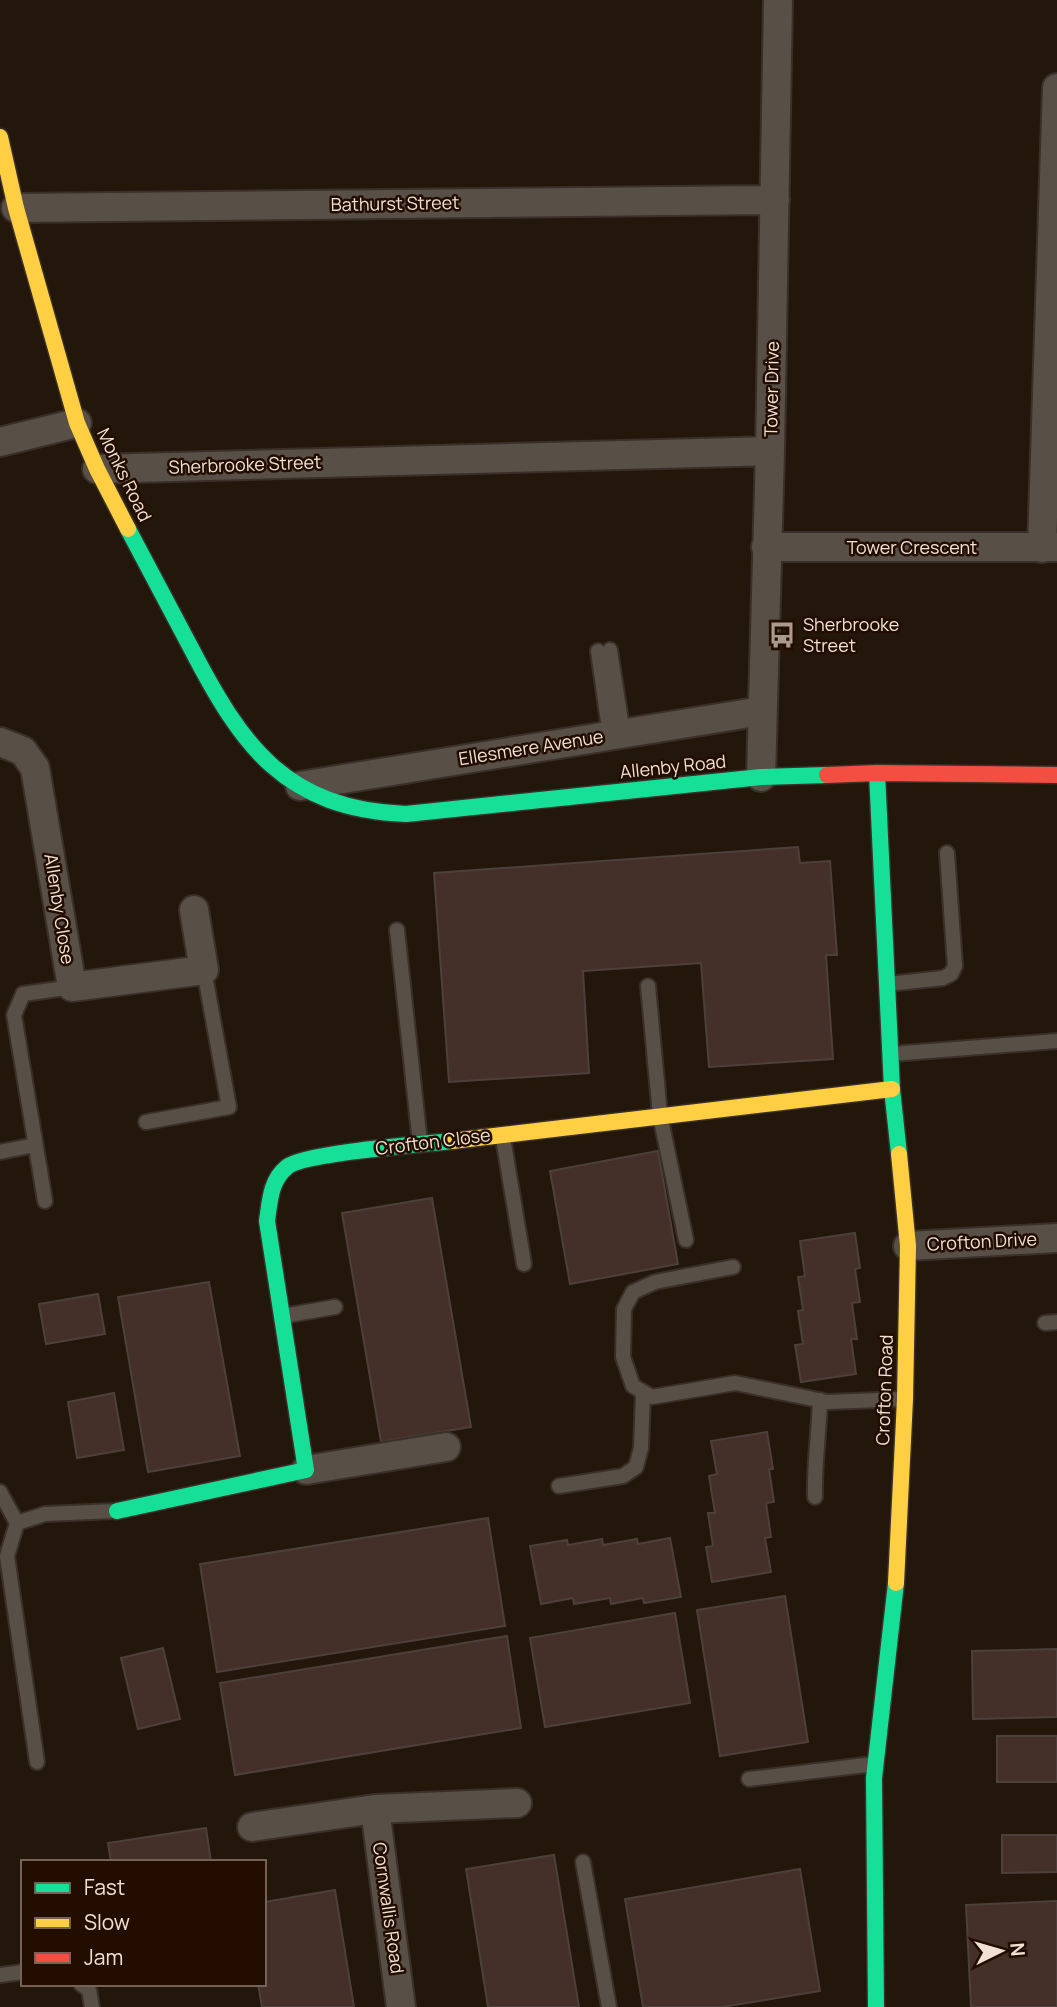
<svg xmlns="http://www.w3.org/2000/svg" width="1057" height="2007" font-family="Manrope,sans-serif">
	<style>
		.building { fill: #452f29; stroke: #4c403a; stroke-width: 2 }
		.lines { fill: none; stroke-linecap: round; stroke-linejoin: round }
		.lane-casing { stroke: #3a3029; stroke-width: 18 }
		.street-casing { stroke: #3a3029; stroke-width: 32 }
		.fast-casing { stroke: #3a3029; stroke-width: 19 }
		.slow-casing { stroke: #3a3029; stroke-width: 19 }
		.jam-casing { stroke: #3a3029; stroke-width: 19 }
		.lane { stroke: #584f46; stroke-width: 14 }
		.street { stroke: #584f46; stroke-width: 28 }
		.fast { stroke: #16e098; stroke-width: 16 }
		.slow { stroke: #ffcf43; stroke-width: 16 }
		.jam { stroke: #f24e42; stroke-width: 16 }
		.labels { text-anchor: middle; stroke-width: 5; stroke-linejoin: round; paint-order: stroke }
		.street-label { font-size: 18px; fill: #f0e1d4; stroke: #220d00 }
		.poi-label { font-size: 18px; fill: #f0e1d4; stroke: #220d00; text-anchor: start }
	</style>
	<rect width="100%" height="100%" fill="#23170c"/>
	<path class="building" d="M 798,847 L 800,863 L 830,861 L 837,955 L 826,955 L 833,1059 L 709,1067 L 701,963 L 583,971 L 589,1073 L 449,1082 L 434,873 Z
		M 658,1151 L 678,1264 L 570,1284 L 550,1171 Z
		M 432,1198 L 471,1427 L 381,1442 L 342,1213 Z
		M 855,1233 L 860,1268 L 855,1269 L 860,1302 L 852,1303 L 857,1339 L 851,1339 L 856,1374 L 801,1382 L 795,1345 L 803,1344 L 798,1311 L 803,1310 L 798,1277 L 805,1276 L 800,1241 Z
		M 209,1282 L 240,1456 L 148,1472 L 118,1297 Z
		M 98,1294 L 105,1334 L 46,1344 L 39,1304 Z
		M 114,1393 L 124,1450 L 77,1458 L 68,1402 Z
		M 767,1432 L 773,1469 L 769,1469 L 774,1502 L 766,1503 L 771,1537 L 765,1538 L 771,1572 L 712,1582 L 706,1547 L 713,1546 L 708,1513 L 715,1513 L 709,1476 L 717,1474 L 711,1441 Z
		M 488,1518 L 505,1626 L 217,1672 L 200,1564 Z
		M 670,1538 L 681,1597 L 644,1603 L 643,1598 L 611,1604 L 610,1598 L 574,1604 L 573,1598 L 541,1604 L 530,1546 L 567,1540 L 568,1545 L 602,1539 L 603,1545 L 637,1539 L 638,1544 Z
		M 785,1596 L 808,1742 L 720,1756 L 697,1610 Z
		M 675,1613 L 690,1703 L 545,1727 L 530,1638 Z
		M 507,1636 L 521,1728 L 235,1775 L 220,1683 Z
		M 163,1648 L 180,1719 L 138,1729 L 121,1658 Z
		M 1057,1649 L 1057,1717 L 973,1719 L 972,1651 Z
		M 997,1736 L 1057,1736 L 1057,1782 L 997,1782 Z
		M 206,1828 L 211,1862 L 111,1862 L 108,1843 Z
		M 1002,1835 L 1057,1835 L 1057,1872 L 1002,1873 Z
		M 554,1855 L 579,2007 L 488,2007 L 466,1869 Z
		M 800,1869 L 820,1991 L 722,2007 L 643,2007 L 625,1899 Z
		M 335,1890 L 354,2007 L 262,2007 L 258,1984 L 264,1984 L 264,1902 Z
		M 1057,1901 L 1057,2007 L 971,2007 L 966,1905 Z"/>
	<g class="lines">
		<g class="lane-casing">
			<path id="lane" d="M 610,650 L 623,734
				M 598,651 L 610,736
				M 397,930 L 420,1143
				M 888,984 L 943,978 L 951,974 L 955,966 L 947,853
				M 648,986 L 660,1115 L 686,1240
				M 892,1054 L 1057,1041
				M 146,1122 L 229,1107 L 204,970
				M 503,1138 L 524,1264
				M 0,1152 L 35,1145
				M 45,1201 L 14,1015 L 23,994 L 72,987
				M 733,1267 L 655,1282 L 633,1292 L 624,1309 L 623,1357 L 633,1386 L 652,1397 L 735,1383 L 828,1402 L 904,1399
				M 283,1316 L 335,1307
				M 1045,1323 L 1057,1322
				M 559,1486 L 623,1476 L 636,1467 L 641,1448 L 643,1392
				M 0,1492 L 17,1523
				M 815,1497 C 814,1464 819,1433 820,1400
				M 37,1762 L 7,1556 L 17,1523 L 45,1514 L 115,1511
				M 749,1779 L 874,1764
				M 583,1862 L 609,2007
				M 0,1975 L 23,1972
				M 81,1984 L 89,1990 L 92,2007"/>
		</g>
		<g class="street-casing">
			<path id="street" d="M 16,208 L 775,200
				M 0,442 L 77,423
				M 97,469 L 770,451
				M 766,547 L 1057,547
				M 1042,548 L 1057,88
				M 0,742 L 23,751 L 35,768 L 72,987 L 204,970 L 194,910
				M 761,777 L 770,451 L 778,0
				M 300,786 L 762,711
				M 908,1246 L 1057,1238
				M 306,1470 L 446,1447
				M 375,1809 L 517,1803
				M 252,1827 L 375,1809 L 401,2007"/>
		</g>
		<g class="fast-casing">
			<path id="fast" d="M 128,529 C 149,569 170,608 191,648 C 242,746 285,809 406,814 L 761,777 L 827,775
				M 877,773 L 892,1089 L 899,1154
				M 117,1511 L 306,1470 L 267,1221 C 270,1201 270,1181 287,1167 C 303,1153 424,1144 452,1141
				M 876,2007 L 874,1778 L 896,1583"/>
		</g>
		<g class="slow-casing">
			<path id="slow" d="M 0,137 L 16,208 L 77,423 L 97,469 L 128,529
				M 452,1141 L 892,1089
				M 896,1583 L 905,1399 L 908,1246 L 899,1154"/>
		</g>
		<g class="jam-casing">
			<path id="jam" d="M 827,775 L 877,773 L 1057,775"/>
		</g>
		<use href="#lane" class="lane"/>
		<use href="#street" class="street"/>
		<use href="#fast" class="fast"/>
		<use href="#slow" class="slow"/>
		<use href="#jam" class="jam"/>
	</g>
	<defs>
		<g id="bus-bare" transform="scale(2.1)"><path d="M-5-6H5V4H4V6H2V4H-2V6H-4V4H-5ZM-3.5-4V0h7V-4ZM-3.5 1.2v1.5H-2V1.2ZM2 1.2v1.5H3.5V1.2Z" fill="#a89a8e" stroke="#220d00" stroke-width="2.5" paint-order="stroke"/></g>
	</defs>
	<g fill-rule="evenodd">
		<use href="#bus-bare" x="782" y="635"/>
	</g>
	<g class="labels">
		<g class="street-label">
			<text transform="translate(395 204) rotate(-1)" y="6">Bathurst Street</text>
			<text transform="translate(772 389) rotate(-89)" y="6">Tower Drive</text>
			<text transform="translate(245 465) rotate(-2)" y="6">Sherbrooke Street</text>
			<text transform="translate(124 475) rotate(64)" y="6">Monks Road</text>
			<text x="912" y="554">Tower Crescent</text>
			<text transform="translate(531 748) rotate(-9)" y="6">Ellesmere Avenue</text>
			<text transform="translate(673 767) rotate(-6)" y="6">Allenby Road</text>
			<text transform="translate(59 909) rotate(81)" y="6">Allenby Close</text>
			<text transform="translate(433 1142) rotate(-7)" y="6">Crofton Close</text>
			<text transform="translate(982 1242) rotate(-3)" y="6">Crofton Drive</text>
			<text transform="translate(885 1390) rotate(-88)" y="6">Crofton Road</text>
			<text transform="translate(388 1908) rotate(82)" y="6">Cornwallis Road</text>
		</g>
		<g class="poi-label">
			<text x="803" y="631">Sherbrooke<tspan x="803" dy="21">Street</tspan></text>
		</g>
	</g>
	<rect x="21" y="1860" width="245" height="126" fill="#220d00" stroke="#746255" stroke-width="2"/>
	<rect x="35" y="1883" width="35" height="10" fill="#16e098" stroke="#746255" stroke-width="2"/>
	<text x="84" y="1895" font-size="21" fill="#f0e1d4">Fast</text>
	<rect x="35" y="1918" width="35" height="10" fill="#ffcf43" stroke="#746255" stroke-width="2"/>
	<text x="84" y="1930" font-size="21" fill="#f0e1d4">Slow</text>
	<rect x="35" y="1953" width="35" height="10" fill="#f24e42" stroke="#746255" stroke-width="2"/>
	<text x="84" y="1965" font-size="21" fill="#f0e1d4">Jam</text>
	<g transform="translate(1001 1951) rotate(85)" stroke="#220d00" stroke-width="5" paint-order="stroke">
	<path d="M0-5L12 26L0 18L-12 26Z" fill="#f0e1d4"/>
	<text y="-10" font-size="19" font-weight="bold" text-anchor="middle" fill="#f0e1d4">N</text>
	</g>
</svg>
